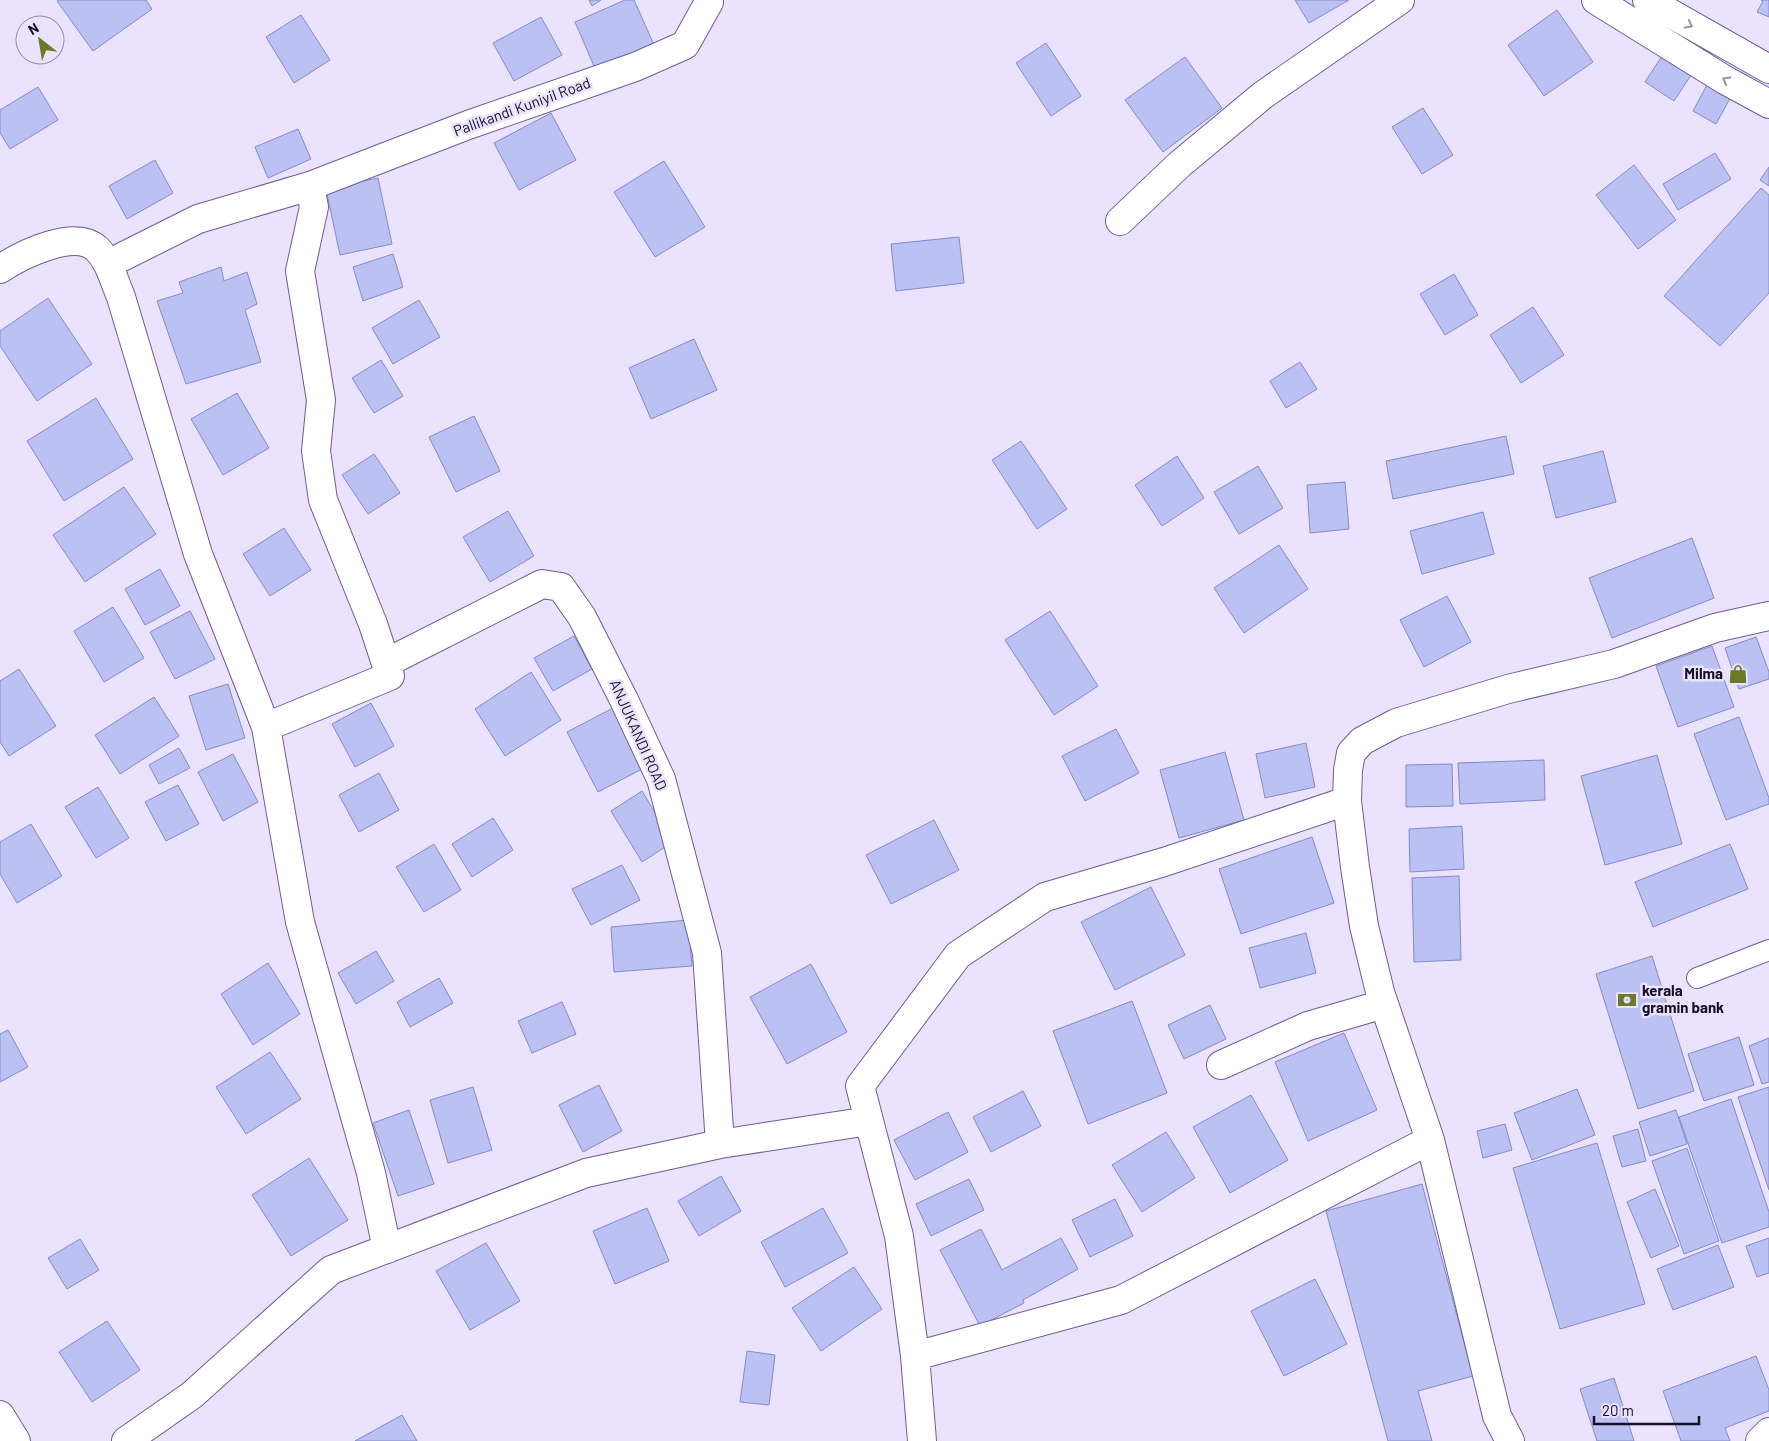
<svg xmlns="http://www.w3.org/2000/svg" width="1769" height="1441" font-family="Barlow,sans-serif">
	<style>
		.building { fill: #bbc1f3; stroke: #8489cb }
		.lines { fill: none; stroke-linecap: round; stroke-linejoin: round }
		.lane-casing { stroke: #705a97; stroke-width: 22 }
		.street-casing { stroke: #705a97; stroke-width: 30 }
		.highway-casing { stroke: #705a97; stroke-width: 30 }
		.lane { stroke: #fff; stroke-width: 20 }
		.street { stroke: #fff; stroke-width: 28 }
		.highway { stroke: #fff; stroke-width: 28 }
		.oneway { stroke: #97939e }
		.labels { text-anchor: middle; stroke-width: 5; stroke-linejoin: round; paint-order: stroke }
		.street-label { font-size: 15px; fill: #180e27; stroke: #ebe2fe }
		.poi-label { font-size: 15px; font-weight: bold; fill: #180e27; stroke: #ebe2fe; text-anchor: end }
	</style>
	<rect width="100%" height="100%" fill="#ebe2fe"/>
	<path class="building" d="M 59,0 L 146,0 L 152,9 L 93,51 L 57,1 Z
		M 589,0 L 601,0 L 592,6 Z
		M 625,0 L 634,0 L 655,47 L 597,73 L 575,22 Z
		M 1295,0 L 1349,0 L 1309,23 Z
		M 1761,0 L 1769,0 L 1769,17 L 1757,12 L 1763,1 Z
		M 1557,10 L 1593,62 L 1544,96 L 1508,45 Z
		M 301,15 L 330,60 L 294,83 L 266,37 Z
		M 541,17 L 562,55 L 514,81 L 493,43 Z
		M 1046,43 L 1081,96 L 1051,116 L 1016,63 Z
		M 1662,56 L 1691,75 L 1674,101 L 1645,82 Z
		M 1185,57 L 1222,108 L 1163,152 L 1125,100 Z
		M 1709,81 L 1733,93 L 1716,124 L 1693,111 Z
		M 38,87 L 58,120 L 10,149 L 0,133 L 0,110 Z
		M 1423,108 L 1453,155 L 1422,174 L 1392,127 Z
		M 551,113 L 576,160 L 519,190 L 494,143 Z
		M 298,129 L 311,159 L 268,178 L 255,147 Z
		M 1715,153 L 1731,179 L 1678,210 L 1663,184 Z
		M 155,160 L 173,193 L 127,219 L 109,186 Z
		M 664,161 L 705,227 L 655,257 L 614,192 Z
		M 1634,165 L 1676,220 L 1638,249 L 1596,195 Z
		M 1769,167 L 1769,186 L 1760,180 Z
		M 378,178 L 392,244 L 340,255 L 326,189 Z
		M 1761,188 L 1769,195 L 1769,293 L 1720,346 L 1664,296 Z
		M 959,237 L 964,283 L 896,291 L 891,244 Z
		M 393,254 L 403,287 L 363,301 L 353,267 Z
		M 221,267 L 224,281 L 247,272 L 257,304 L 245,310 L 261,362 L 186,384 L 157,301 L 183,293 L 179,282 Z
		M 1454,274 L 1478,315 L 1445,335 L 1420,294 Z
		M 48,298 L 92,364 L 37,401 L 0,346 L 0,331 Z
		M 419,300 L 440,337 L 393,364 L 372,328 Z
		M 1533,307 L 1564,355 L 1521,383 L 1490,335 Z
		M 694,339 L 717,390 L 651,419 L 629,368 Z
		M 381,360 L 403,396 L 374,413 L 352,378 Z
		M 1300,362 L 1317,389 L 1286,408 L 1270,381 Z
		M 237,393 L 269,448 L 223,475 L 191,419 Z
		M 96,398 L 133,459 L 64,501 L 27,441 Z
		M 474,416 L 500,471 L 456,492 L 429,437 Z
		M 1506,436 L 1514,474 L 1393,499 L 1386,461 Z
		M 1021,441 L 1067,509 L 1037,529 L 992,460 Z
		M 1603,451 L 1616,502 L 1556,518 L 1543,466 Z
		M 374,454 L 400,493 L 368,514 L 342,475 Z
		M 1177,456 L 1204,498 L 1162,526 L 1135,485 Z
		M 1258,466 L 1283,508 L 1239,534 L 1214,492 Z
		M 1345,482 L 1349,529 L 1310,533 L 1307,485 Z
		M 124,487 L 156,534 L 85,582 L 53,535 Z
		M 508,511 L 534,556 L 490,582 L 463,537 Z
		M 1483,512 L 1494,554 L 1422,574 L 1410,531 Z
		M 284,528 L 311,570 L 270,596 L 243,554 Z
		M 1692,538 L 1714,598 L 1612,638 L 1589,578 Z
		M 1279,545 L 1308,589 L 1244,633 L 1214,588 Z
		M 160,569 L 180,606 L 145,625 L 125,589 Z
		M 1447,596 L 1471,642 L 1424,667 L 1400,620 Z
		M 113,607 L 144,658 L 104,682 L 74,631 Z
		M 190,611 L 215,659 L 175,679 L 150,632 Z
		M 1050,611 L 1098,686 L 1054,715 L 1005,640 Z
		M 574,636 L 592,669 L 553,691 L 534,658 Z
		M 1756,637 L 1769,672 L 1769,679 L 1739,689 L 1725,648 Z
		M 1712,646 L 1734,707 L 1678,727 L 1656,666 Z
		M 19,669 L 56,726 L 9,756 L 0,742 L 0,681 Z
		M 531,672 L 561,720 L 505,756 L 475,709 Z
		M 228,684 L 245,738 L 206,750 L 189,696 Z
		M 154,697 L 179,736 L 120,774 L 95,735 Z
		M 371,703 L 394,746 L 355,767 L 332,724 Z
		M 615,707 L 646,767 L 598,792 L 567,732 Z
		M 1739,717 L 1769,798 L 1769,804 L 1726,820 L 1694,734 Z
		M 1116,729 L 1139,773 L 1085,801 L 1062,756 Z
		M 1306,743 L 1315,787 L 1265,798 L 1256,754 Z
		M 179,748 L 190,768 L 159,784 L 149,765 Z
		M 1225,752 L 1244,820 L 1179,838 L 1160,770 Z
		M 233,754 L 258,802 L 223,821 L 198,772 Z
		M 1657,755 L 1682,844 L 1605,865 L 1581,776 Z
		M 1544,760 L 1545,800 L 1460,804 L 1458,763 Z
		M 1452,764 L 1453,806 L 1406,807 L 1406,765 Z
		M 379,773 L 399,810 L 359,832 L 339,795 Z
		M 178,785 L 199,824 L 166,841 L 145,802 Z
		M 98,787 L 129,838 L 96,858 L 65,807 Z
		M 642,791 L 673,842 L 642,862 L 611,811 Z
		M 493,818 L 513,850 L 472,877 L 452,844 Z
		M 934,820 L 959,870 L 891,904 L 866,855 Z
		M 31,824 L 62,876 L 17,903 L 0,874 L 0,842 Z
		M 1462,826 L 1464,869 L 1410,872 L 1409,829 Z
		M 1312,837 L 1334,903 L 1241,934 L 1219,869 Z
		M 434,844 L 461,890 L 424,912 L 396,867 Z
		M 1730,844 L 1748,889 L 1653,927 L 1635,882 Z
		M 622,865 L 640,900 L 591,925 L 572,889 Z
		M 1459,876 L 1461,960 L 1414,962 L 1412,878 Z
		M 1151,887 L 1185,955 L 1115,990 L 1081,922 Z
		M 688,920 L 692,966 L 614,972 L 611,927 Z
		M 1306,933 L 1316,973 L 1260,988 L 1249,948 Z
		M 376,951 L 394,981 L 356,1004 L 338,973 Z
		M 1652,956 L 1694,1091 L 1638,1109 L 1596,974 Z
		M 268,963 L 300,1014 L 253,1045 L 221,994 Z
		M 811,964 L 847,1032 L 787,1064 L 750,997 Z
		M 439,978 L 453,1003 L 410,1027 L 397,1002 Z
		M 1132,1001 L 1167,1093 L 1088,1124 L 1053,1031 Z
		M 562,1002 L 576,1034 L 532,1053 L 518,1021 Z
		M 1210,1005 L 1226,1039 L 1184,1059 L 1168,1025 Z
		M 8,1030 L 28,1067 L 0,1082 L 0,1034 Z
		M 1344,1033 L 1377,1110 L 1308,1141 L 1275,1062 Z
		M 1739,1037 L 1754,1085 L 1704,1101 L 1688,1054 Z
		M 1769,1038 L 1769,1082 L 1762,1084 L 1749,1046 Z
		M 270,1052 L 301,1099 L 246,1134 L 216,1087 Z
		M 599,1085 L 622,1131 L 583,1152 L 559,1105 Z
		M 473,1087 L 492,1150 L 448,1163 L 430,1100 Z
		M 1769,1087 L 1769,1190 L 1738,1097 Z
		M 1577,1089 L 1595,1135 L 1532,1160 L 1514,1113 Z
		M 1023,1091 L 1041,1126 L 991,1152 L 973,1117 Z
		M 1251,1095 L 1288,1160 L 1230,1193 L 1193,1127 Z
		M 1731,1099 L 1769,1212 L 1769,1227 L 1722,1243 L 1679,1117 Z
		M 409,1110 L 434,1184 L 398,1196 L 373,1123 Z
		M 1676,1110 L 1687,1144 L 1650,1156 L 1639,1122 Z
		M 948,1112 L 968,1152 L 915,1180 L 894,1140 Z
		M 1505,1124 L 1512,1150 L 1483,1158 L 1477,1131 Z
		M 1638,1129 L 1646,1161 L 1622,1167 L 1613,1136 Z
		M 1166,1132 L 1195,1178 L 1142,1212 L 1112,1165 Z
		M 1597,1143 L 1645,1304 L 1560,1329 L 1513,1168 Z
		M 1687,1148 L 1719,1241 L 1684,1254 L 1652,1161 Z
		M 309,1158 L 348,1220 L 291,1256 L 252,1195 Z
		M 721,1176 L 741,1211 L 699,1236 L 678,1201 Z
		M 969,1179 L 984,1210 L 931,1236 L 916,1204 Z
		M 1422,1184 L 1473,1376 L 1418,1391 L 1432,1441 L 1388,1441 L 1326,1211 Z
		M 1655,1189 L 1679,1246 L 1651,1258 L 1627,1202 Z
		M 1115,1199 L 1133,1236 L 1090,1257 L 1072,1220 Z
		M 647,1208 L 669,1261 L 615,1284 L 593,1231 Z
		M 823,1208 L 848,1253 L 785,1287 L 761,1242 Z
		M 981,1229 L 1002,1270 L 1061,1238 L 1078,1269 L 1023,1300 L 1024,1303 L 980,1326 L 940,1250 Z
		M 1769,1238 L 1769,1273 L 1757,1277 L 1746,1246 Z
		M 80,1239 L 99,1270 L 67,1289 L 48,1258 Z
		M 486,1243 L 520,1301 L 470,1330 L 436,1271 Z
		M 1718,1245 L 1734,1287 L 1673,1310 L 1657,1269 Z
		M 854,1267 L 882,1309 L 821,1351 L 792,1308 Z
		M 1315,1279 L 1347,1344 L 1284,1376 L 1251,1311 Z
		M 107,1321 L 140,1370 L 92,1402 L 59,1352 Z
		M 747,1351 L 775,1355 L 769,1405 L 740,1402 Z
		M 1756,1356 L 1769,1390 L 1769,1411 L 1725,1428 L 1730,1441 L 1681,1441 L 1663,1391 Z
		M 1614,1378 L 1634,1441 L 1597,1441 L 1580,1389 Z
		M 402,1415 L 417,1441 L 355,1441 Z"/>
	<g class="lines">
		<g class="lane-casing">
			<path id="lane" d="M 1697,978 L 1769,950"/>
		</g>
		<g class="street-casing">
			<path id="street" d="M 310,186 L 468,125 L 635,67 L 685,45 L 709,2 L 709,0
				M 1120,221 L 1180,164 L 1263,95 L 1400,0
				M 108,264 L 198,219 L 310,186 L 314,207 L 300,271 L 321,400 L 316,451 L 323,500 L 373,624 L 390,676 L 266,727
				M 0,269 C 21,255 75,228 97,249 C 110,262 114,281 121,297 L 198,554 L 266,727 L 300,922 L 371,1173 L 387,1249
				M 386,663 L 542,584 L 561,587 L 582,617 L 624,700 L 661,779 L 707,953 L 720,1144
				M 1221,1065 L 1308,1026 L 1384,1004
				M 915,1356 L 1121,1300 L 1430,1140
				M 0,1415 L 16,1441
				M 126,1441 L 192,1395 L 331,1270 L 586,1173 L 720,1144 L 869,1121
				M 922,1441 L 915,1356 L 899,1236 L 860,1086 L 958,955 L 1045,897 L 1164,862 L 1347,801
				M 1510,1441 L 1497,1416 L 1430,1140 L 1380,992 L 1364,926 L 1355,867 L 1347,801 L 1348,770 L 1351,753 L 1362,741 L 1396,723 L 1508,689 L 1614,664 L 1715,628 L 1769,616
				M 1760,1441 L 1769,1432"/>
		</g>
		<g class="highway-casing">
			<path id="highway" d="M 1596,0 L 1725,80 L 1769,104
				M 1647,0 L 1769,69"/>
		</g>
		<use href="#lane" class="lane"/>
		<use href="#street" class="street"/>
		<use href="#highway" class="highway"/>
	</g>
	<defs><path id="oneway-chevron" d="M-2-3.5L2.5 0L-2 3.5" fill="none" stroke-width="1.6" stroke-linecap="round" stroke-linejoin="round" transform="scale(1.25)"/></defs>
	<g class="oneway">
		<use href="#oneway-chevron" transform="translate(1689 25) rotate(29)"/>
		<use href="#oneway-chevron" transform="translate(1726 80) rotate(-150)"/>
	</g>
	<defs>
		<g id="shop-bare" transform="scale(1.5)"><path d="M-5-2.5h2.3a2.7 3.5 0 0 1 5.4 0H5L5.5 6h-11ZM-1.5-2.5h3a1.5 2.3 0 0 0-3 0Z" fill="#6a7a28" stroke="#ebe2fe" stroke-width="2.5" paint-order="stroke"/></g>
		<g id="bank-bare" transform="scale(1.5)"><path d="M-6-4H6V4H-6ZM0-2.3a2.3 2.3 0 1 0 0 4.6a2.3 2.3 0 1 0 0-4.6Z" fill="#6a7a28" stroke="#ebe2fe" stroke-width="2.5" paint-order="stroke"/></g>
	</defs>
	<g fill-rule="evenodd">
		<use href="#shop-bare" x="1738" y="674"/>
		<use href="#bank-bare" x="1627" y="1000"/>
	</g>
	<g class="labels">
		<g class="street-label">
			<text transform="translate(522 107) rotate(-20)" y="5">Pallikandi Kuniyil Road</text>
			<text transform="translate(638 735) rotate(66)" y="5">ANJUKANDI ROAD</text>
		</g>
		<g class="poi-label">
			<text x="1723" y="679">Milma</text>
			<text x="1642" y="996" text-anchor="start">kerala<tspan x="1642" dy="17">gramin bank</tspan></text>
		</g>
	</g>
	<g transform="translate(40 40) rotate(329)"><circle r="24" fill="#ebe2fe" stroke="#978da8"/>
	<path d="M0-4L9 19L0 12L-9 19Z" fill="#6a7a28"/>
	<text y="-8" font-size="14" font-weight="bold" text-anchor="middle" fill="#180e27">N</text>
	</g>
	<path d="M1594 1416v8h105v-8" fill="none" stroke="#180e27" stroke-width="2.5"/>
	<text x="1602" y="1416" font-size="15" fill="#180e27" stroke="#ebe2fe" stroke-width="4" paint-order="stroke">20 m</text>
</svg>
